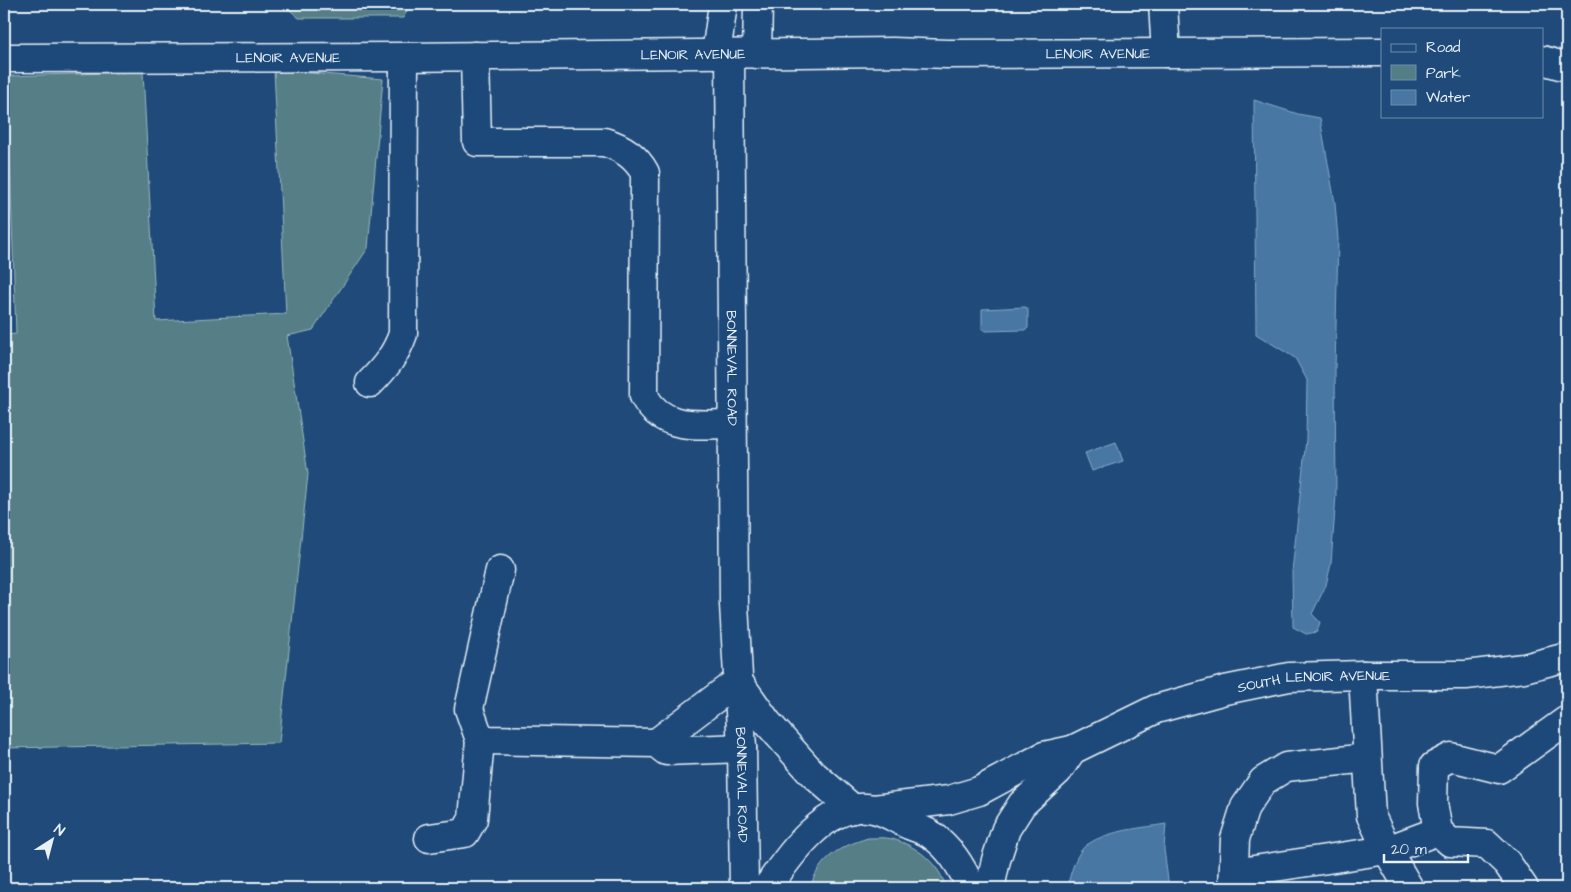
<svg xmlns="http://www.w3.org/2000/svg" width="1571" height="892" font-family="'Architects Daughter',sans-serif">
	<style>
		.green { fill: #547e86; stroke: #9eb8bf }
		.water { fill: #4877a4; stroke: #88a8c6 }
		.lines { fill: none; stroke-linecap: round; stroke-linejoin: round }
		.minor-casing { stroke: #e8f1f8; stroke-width: 31 }
		.minor { stroke: #1f4a7a; stroke-width: 28 }
		.labels { text-anchor: middle; stroke-width: 5; stroke-linejoin: round; paint-order: stroke }
		.street-label { font-size: 14px; fill: #e8f1f8; stroke: #1f4a7a }
	</style>
	<rect width="100%" height="100%" fill="#1f4a7a"/>
	<filter id="ink" filterUnits="userSpaceOnUse"><feTurbulence type="fractalNoise" baseFrequency=".02" numOctaves="2"/><feDisplacementMap in="SourceGraphic" scale="10" xChannelSelector="R" yChannelSelector="G"/><feConvolveMatrix kernelMatrix="1 2 1 2 8 2 1 2 1" color-interpolation-filters="sRGB"/></filter>
	<g filter="url(#ink)">
		<path class="green" d="M 283,4 L 411,4 L 403,18 L 299,18 Z
			M 274,70 L 383,79 L 368,248 L 313,330 L 287,336 L 308,474 L 279,743 L 4,748 L 4,335 L 16,334 L 7,76 L 143,72 L 156,321 L 286,314 Z
			M 868,838 C 876,838 885,837 892,839 C 916,845 940,864 946,888 L 810,888 C 820,857 839,847 868,838 Z"/>
		<path class="water" d="M 1254,100 L 1298,114 L 1320,118 L 1335,203 L 1338,239 L 1335,370 L 1336,495 L 1331,564 L 1326,585 L 1312,614 L 1320,622 L 1317,632 L 1306,634 L 1293,627 L 1292,572 L 1306,439 L 1307,380 L 1295,358 L 1256,334 Z
			M 1026,307 L 1028,310 L 1028,328 L 1026,330 L 986,331 L 982,329 L 982,309 Z
			M 1116,442 L 1123,461 L 1092,471 L 1085,453 Z
			M 1166,824 L 1164,849 L 1169,888 L 1067,888 C 1070,875 1076,851 1088,844 C 1109,830 1142,828 1166,824 Z"/>
		<g class="lines">
			<g class="minor-casing">
				<g id="minor">
					<path d="M 1163,4 L 1166,53"/>
					<path d="M 716,54 L 723,4"/>
					<path id="s1" d="M 730,54 L 734,604 L 742,748 L 744,888"/>
					<path d="M 757,54 L 758,4"/>
					<path d="M 475,56 L 477,142 L 604,142 C 622,147 636,156 645,173 L 644,396 C 662,431 699,424 732,424"/>
					<path id="s2" d="M 4,58 L 404,57 L 893,52 L 947,54 L 1382,52"/>
					<path d="M 1542,60 L 1567,67"/>
					<path d="M 370,383 C 385,368 396,354 403,334 L 404,57"/>
					<path d="M 500,570 L 469,709 L 480,740 L 656,743 L 666,751 L 742,748"/>
					<path d="M 1363,675 L 1371,816 L 1387,850 L 1409,888"/>
					<path d="M 738,681 L 767,722 L 813,774 L 853,809"/>
					<path d="M 656,743 L 738,681"/>
					<path id="s3" d="M 874,809 L 949,800 L 979,791 L 1044,756 L 1072,750 L 1156,709 L 1225,690 L 1289,677 L 1363,675 L 1466,675 L 1524,668 L 1567,657"/>
					<path d="M 429,838 L 465,833 L 473,819 L 480,740"/>
					<path d="M 1234,873 L 1387,850 L 1438,831"/>
					<path d="M 767,888 C 789,855 828,799 874,809 C 886,812 898,820 909,825 C 917,828 927,831 933,836 C 951,849 963,869 971,888"/>
					<path d="M 990,888 L 996,860 L 1006,829 L 1022,804 L 1058,771 L 1072,750"/>
					<path d="M 1233,888 L 1235,839 L 1245,807 L 1263,781 L 1286,767 L 1367,758"/>
					<path d="M 1524,888 L 1507,863 L 1487,844 L 1450,842 L 1438,831 L 1433,803 L 1434,766 L 1451,757 L 1499,769 L 1567,720"/>
				</g>
			</g>
			<use href="#minor" class="minor"/>
		</g>
	</g>
	<g class="labels">
		<g class="street-label">
			<text dy="5" stroke="none"><textPath href="#s2" startOffset="1094">LENOIR AVENUE</textPath></text>
			<text dy="5" stroke="none"><textPath href="#s2" startOffset="689">LENOIR AVENUE</textPath></text>
			<text dy="5" stroke="none"><textPath href="#s2" startOffset="284">LENOIR AVENUE</textPath></text>
			<text dy="5" stroke="none"><textPath href="#s1" startOffset="314">BONNEVAL ROAD</textPath></text>
			<text dy="5" stroke="none"><textPath href="#s3" startOffset="464">SOUTH LENOIR AVENUE</textPath></text>
			<text dy="5" stroke="none"><textPath href="#s1" startOffset="731">BONNEVAL ROAD</textPath></text>
		</g>
	</g>
	<rect width="1571" height="892" fill="none" stroke="#1f4a7a" stroke-width="20"/>
	<rect x="10" y="10" width="1551" height="872" fill="none" stroke="#e8f1f8" stroke-width="2" filter="url(#ink)"/>
	<rect x="1381" y="28" width="162" height="90" fill="#1f4a7a" stroke="#6f8dac"/>
	<rect x="1391" y="44" width="25" height="8" fill="#1f4a7a" stroke="#6f8dac"/>
	<text x="1426" y="52" font-size="15" fill="#e8f1f8">Road</text>
	<rect x="1391" y="65" width="25" height="15" fill="#547e86" stroke="#6f8dac"/>
	<text x="1426" y="78" font-size="15" fill="#e8f1f8">Park</text>
	<rect x="1391" y="90" width="25" height="15" fill="#4877a4" stroke="#6f8dac"/>
	<text x="1426" y="102" font-size="15" fill="#e8f1f8">Water</text>
	<g transform="translate(52 840) rotate(36)" stroke="#1f4a7a" stroke-width="4" paint-order="stroke">
	<path d="M0-4L9 19L0 12L-9 19Z" fill="#e8f1f8"/>
	<text y="-8" font-size="14" font-weight="bold" text-anchor="middle" fill="#e8f1f8">N</text>
	</g>
	<path d="M1384 854v8h84v-8" fill="none" stroke="#e8f1f8" stroke-width="2.5"/>
	<text x="1391" y="854" font-size="15" fill="#e8f1f8" stroke="#1f4a7a" stroke-width="4" paint-order="stroke">20 m</text>
</svg>
